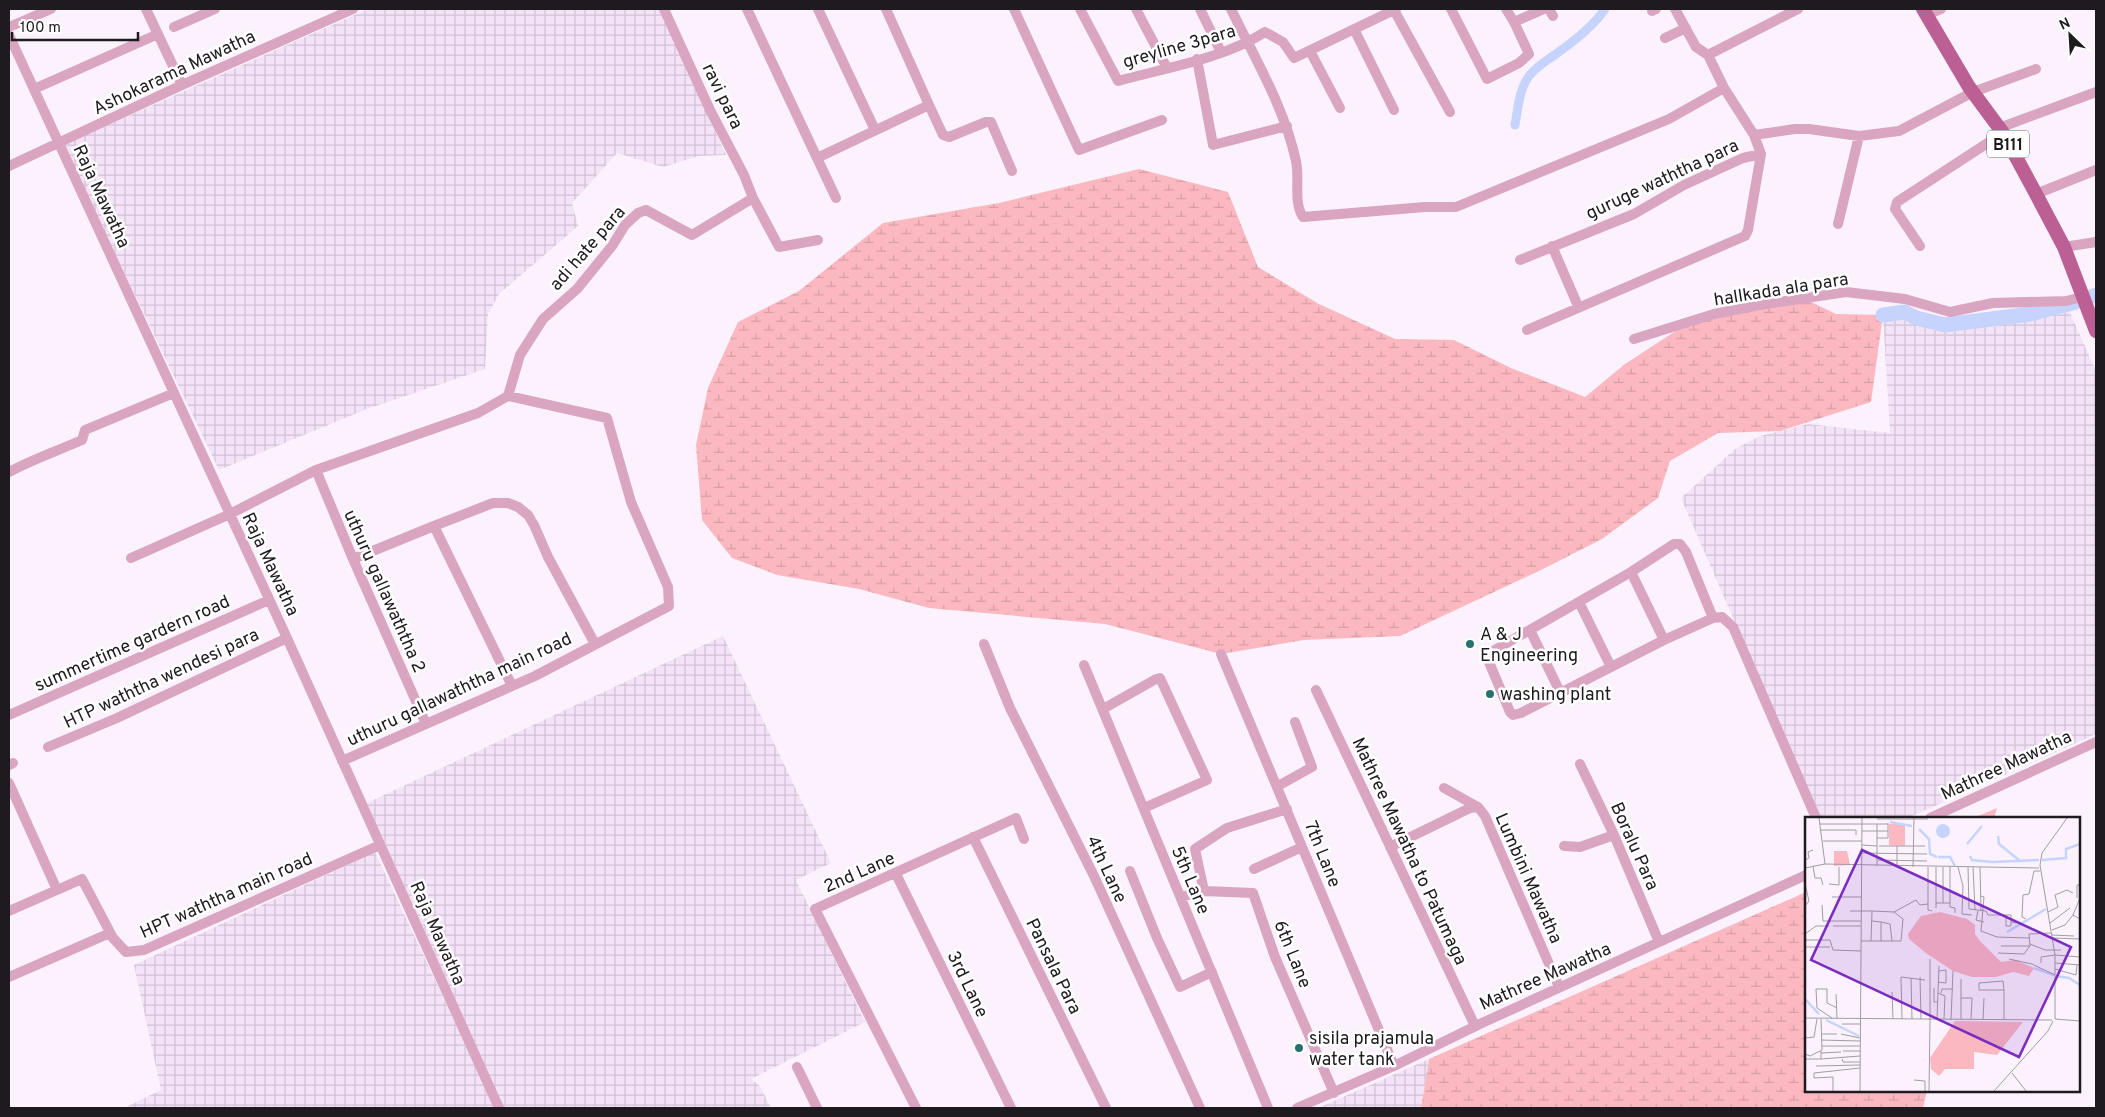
<svg xmlns="http://www.w3.org/2000/svg" width="2105" height="1117" font-family="Overpass,sans-serif">
	<style>
		.industrial { fill: url(#industrial-grid) }
		.wetland { fill: url(#wetland-marsh) }
		.lines { fill: none; stroke-linecap: round; stroke-linejoin: round }
		.canal { stroke: #c6d4fd; stroke-width: 9 }
		.river { stroke: #c6d4fd; stroke-width: 15 }
		.minor { stroke: #daa5c1; stroke-width: 10 }
		.major { stroke: #bb5f94; stroke-width: 14 }
		.poi-dot { fill: #277170; stroke: #fff; stroke-width: 2 }
		.labels { text-anchor: middle; stroke-width: 5; stroke-linejoin: round; paint-order: stroke }
		.shield { fill: #fff; stroke: #625f62; stroke-width: 1 }
		.shield-label { font-size: 16px; font-weight: bold; fill: #1e1a1f }
		.street-label { font-size: 18px; fill: #1e1a1f; stroke: #fff }
		.poi-label { font-size: 18px; fill: #1e1a1f; stroke: #fff; text-anchor: start }
		.inset-river { fill: none; stroke: #c6d4fd; stroke-width: 2.5 }
		.inset-road { fill: none; stroke: #a39ca4; stroke-width: 1 }
		.view { fill: #7b2cbf; fill-opacity: 0.15; stroke: #7b2cbf; stroke-width: 2.5 }
		.inset-edge { fill: none; stroke: #1e1a1f; stroke-width: 2.5 }
	</style>
	<defs>
		<pattern id="industrial-grid" width="8" height="8" patternUnits="userSpaceOnUse" patternTransform="scale(1.25)"><rect width="8" height="8" fill="#f4e3f8"/><path d="M0 4h8M4 0v8" fill="none" stroke="#d1c2d4"/></pattern>
		<pattern id="wetland-marsh" width="20" height="14" patternUnits="userSpaceOnUse" patternTransform="scale(1.25)"><rect width="20" height="14" fill="#fbb8c0"/><path d="M1 5h8M5 5V1M11 12h8M15 12V8" fill="none" stroke="#d79ea5"/></pattern>
	</defs>
	<rect width="100%" height="100%" fill="#fbf2fd"/>
	<path class="industrial" d="M 368,9 L 660,9 L 726,155 L 699,156 L 663,167 L 617,153 L 572,203 L 578,226 L 499,294 L 488,314 L 485,369 L 367,409 L 219,470 L 63,145 Z
		M 2067,306 L 2096,371 L 2096,734 L 1908,818 L 1820,818 L 1681,498 L 1735,449 L 1760,436 L 1808,424 L 1890,433 L 1883,315 L 1945,330 L 2029,318 Z
		M 723,636 L 831,863 L 796,880 L 865,1022 L 751,1079 L 760,1086 L 771,1108 L 504,1108 L 367,803 Z
		M 375,852 L 495,1108 L 124,1108 L 161,1090 L 134,965 Z
		M 1429,1059 L 1421,1108 L 1318,1108 Z"/>
	<path class="wetland" d="M 1139,169 L 1228,192 L 1258,267 L 1317,303 L 1395,339 L 1454,340 L 1511,368 L 1585,397 L 1625,364 L 1691,321 L 1803,298 L 1836,314 L 1883,315 L 1871,402 L 1780,431 L 1718,433 L 1670,461 L 1658,498 L 1602,539 L 1539,571 L 1400,636 L 1304,640 L 1221,654 L 1105,624 L 929,608 L 859,589 L 777,575 L 732,558 L 702,520 L 696,445 L 708,388 L 738,322 L 799,291 L 883,223 L 999,203 Z
		M 1997,808 L 1994,818 L 1973,818 Z
		M 1806,892 L 1806,1091 L 1927,1091 L 1923,1108 L 1421,1108 L 1429,1059 Z"/>
	<g class="lines">
		<path class="canal" d="M 1515,125 C 1518,108 1519,90 1529,76 C 1537,66 1546,61 1556,54 C 1573,42 1593,27 1605,9"/>
		<path class="river" d="M 2090,297 L 2096,295
			M 1883,315 L 1905,312 L 1916,318 L 1945,325 L 2030,314 L 2076,302"/>
		<path class="minor" d="M 146,9 L 182,85
			M 664,9 L 710,110 L 744,175 L 753,198
			M 747,9 L 817,158
			M 818,9 L 875,130
			M 886,9 L 929,105
			M 1014,9 L 1079,150 L 1162,120
			M 1080,9 L 1118,81 C 1165,68 1223,59 1265,32 L 1283,42 L 1294,58 L 1396,9
			M 1136,9 L 1167,68
			M 1200,9 L 1221,52
			M 1231,9 C 1255,59 1284,106 1296,161 C 1300,179 1293,202 1303,217 L 1425,207 L 1456,207 L 1669,119 L 1724,88
			M 1451,9 L 1487,79 L 1519,63 L 1529,54 L 1514,22
			M 1506,9 L 1514,22 L 1544,9
			M 1549,9 L 1553,16
			M 1675,9 L 1696,47 L 1708,55
			M 1394,10 L 1450,112
			M 1652,11 L 1656,9
			M 1926,15 L 1941,9
			M 9,27 L 51,9
			M 174,27 L 215,9
			M 1354,29 L 1394,110
			M 9,35 L 287,638 L 499,1108
			M 1665,38 L 1686,28
			M 1310,51 L 1340,108
			M 1197,59 L 1213,145 L 1287,126
			M 34,89 L 158,34
			M 1999,128 L 2096,92
			M 1754,135 L 1795,129 L 1809,129 L 1859,136 L 1899,131 L 1973,92 L 2036,69
			M 9,166 L 182,85 L 353,9
			M 2036,194 L 2096,170
			M 836,198 L 817,158 L 929,105 L 943,135 L 949,137 L 986,122 L 991,122 L 1012,171
			M 1838,224 L 1859,136
			M 1552,246 L 1578,306
			M 1920,246 L 1895,209 L 1897,202 L 2003,133
			M 2064,247 L 2096,242
			M 1520,260 L 1634,214 L 1684,185 L 1743,158 L 1761,154 L 1754,135 L 1724,88 L 1708,55 L 1798,9
			M 1527,330 L 1745,236 L 1748,230 L 1761,154
			M 1634,339 L 1714,314 L 1759,305 L 1846,292 L 1905,299 L 1950,312 L 1993,303 L 2066,301 L 2082,297
			M 508,396 L 520,355 L 543,319 L 577,289 L 612,246 L 625,225 L 638,213 L 646,210 L 692,235 L 753,198 L 779,247 L 818,240
			M 9,472 C 33,459 57,451 82,440 L 85,430 L 174,393
			M 434,526 L 493,503 L 508,503 L 518,507 L 528,515 L 534,525 L 548,557 L 595,644
			M 131,558 L 230,514 L 316,470
			M 353,559 L 434,526 L 512,686
			M 1631,572 L 1664,640
			M 1579,602 L 1611,667
			M 1713,618 L 1686,552 L 1680,544 L 1674,544 L 1631,572 L 1486,655 L 1510,712 L 1513,715 L 1521,713 L 1664,640 L 1713,618 L 1722,617 L 1733,627 L 1816,818
			M 1530,630 L 1560,692
			M 984,644 L 1010,708 L 1094,876 L 1200,1108
			M 1221,654 L 1394,1066
			M 1084,665 L 1268,1108
			M 1316,690 L 1475,1026
			M 1103,709 L 1156,679 L 1160,678 L 1207,780 L 1144,808
			M 9,715 L 269,600
			M 426,724 L 353,559 L 316,470 L 478,413 L 508,396
			M 48,747 L 117,718 L 287,638
			M 342,761 L 535,676 L 669,606 L 668,587 L 631,502 L 607,418 L 508,396
			M 1580,764 L 1614,835 L 1659,942
			M 9,765 L 13,763
			M 9,783 L 57,890
			M 1278,786 L 1312,767 L 1295,722
			M 1444,788 L 1478,807
			M 1930,818 L 2096,742
			M 973,837 L 1106,1108
			M 1564,846 L 1580,847 L 1614,835
			M 1390,847 L 1470,808 L 1478,807 L 1485,816 L 1559,987
			M 1254,869 L 1302,847
			M 1130,871 L 1157,938 L 1180,987 L 1212,972
			M 896,874 L 1011,1108
			M 1204,891 L 1195,849 L 1227,828 L 1287,809
			M 1181,897 L 1204,891 L 1253,893 L 1275,957 L 1334,1093
			M 9,911 L 82,879 L 113,938 L 126,952 L 144,950 L 380,845
			M 9,977 L 110,933
			M 797,1067 L 817,1108
			M 916,1108 L 815,909 L 1016,818 L 1024,839
			M 1297,1108 L 1394,1066 L 1482,1023 L 1806,875"/>
		<path class="major" d="M 1923,9 L 1969,87 L 2003,133 L 2036,194 L 2064,247 L 2096,331"/>
	</g>
	<g class="poi-dot">
		<circle cx="1470" cy="644" r="5"/>
		<circle cx="1490" cy="694" r="5"/>
		<circle cx="1299" cy="1048" r="5"/>
	</g>
	<g class="labels">
		<rect class="shield" x="1987" y="130.5" width="42" height="27" rx="4"/>
		<g class="shield-label">
			<text x="2008" y="150">B111</text>
		</g>
		<g class="street-label">
			<text transform="translate(1179 46) rotate(-16)" y="6">greyline 3para</text>
			<text transform="translate(174 72) rotate(-25)" y="6">Ashokarama Mawatha</text>
			<text transform="translate(723 96) rotate(64)" y="6">ravi para</text>
			<text transform="translate(1662 179) rotate(-25)" y="6">guruge waththa para</text>
			<text transform="translate(102 196) rotate(65)" y="6">Raja Mawatha</text>
			<text transform="translate(587 248) rotate(-49)" y="6">adi hate para</text>
			<text transform="translate(1781 289) rotate(-9)" y="6">hallkada ala para</text>
			<text transform="translate(271 564) rotate(65)" y="6">Raja Mawatha</text>
			<text transform="translate(385 591) rotate(66)" y="6">uthuru gallawaththa 2</text>
			<text transform="translate(132 643) rotate(-24)" y="6">summertime gardern road</text>
			<text transform="translate(161 678) rotate(-25)" y="6">HTP waththa wendesi para</text>
			<text transform="translate(459 689) rotate(-25)" y="6">uthuru gallawaththa main road</text>
			<text transform="translate(2006 765) rotate(-25)" y="6">Mathree Mawatha</text>
			<text transform="translate(1635 846) rotate(66)" y="6">Boralu Para</text>
			<text transform="translate(1410 851) rotate(65)" y="6">Mathree Mawatha to Patumaga</text>
			<text transform="translate(1323 854) rotate(68)" y="6">7th Lane</text>
			<text transform="translate(1107 869) rotate(65)" y="6">4th Lane</text>
			<text transform="translate(859 872) rotate(-24)" y="6">2nd Lane</text>
			<text transform="translate(1529 878) rotate(66)" y="6">Lumbini Mawatha</text>
			<text transform="translate(1191 880) rotate(67)" y="6">5th Lane</text>
			<text transform="translate(226 895) rotate(-24)" y="6">HPT waththa main road</text>
			<text transform="translate(438 933) rotate(66)" y="6">Raja Mawatha</text>
			<text transform="translate(1293 954) rotate(68)" y="6">6th Lane</text>
			<text transform="translate(1054 966) rotate(64)" y="6">Pansala Para</text>
			<text transform="translate(1545 976) rotate(-24)" y="6">Mathree Mawatha</text>
			<text transform="translate(968 984) rotate(64)" y="6">3rd Lane</text>
		</g>
		<g class="poi-label">
			<text x="1480" y="640">A &amp; J<tspan x="1480" dy="21">Engineering</tspan></text>
			<text x="1500" y="700">washing plant</text>
			<text x="1309" y="1044">sisila prajamula<tspan x="1309" dy="21">water tank</tspan></text>
		</g>
	</g>
	<g transform="translate(1805 817)">
		<rect width="275" height="275" fill="#fbf2fd"/>
		<path d="M 135,95 L 162,102 L 170,108 L 170,117 L 174,123 L 196,145 L 210,143 L 229,151 L 224,159 L 208,155 L 191,160 L 167,160 L 148,154 L 121,136 L 104,122 L 103,117 L 116,99 ZM 150,204 L 218,205 L 192,238 L 169,235 L 169,252 L 140,252 L 134,259 L 126,252 L 125,241 Z" fill="#fbb8c0"/>
		<path d="M 84,7 L 100,7 L 100,29 L 84,28 ZM 29,34 L 42,34 L 45,48 L 29,49 Z" fill="#fbb8c0"/>
		<path d="M131 14a7 7 0 1 1 14 0a7 7 0 1 1-14 0Z" fill="#c6d4fd"/>
		<path class="inset-river" d="M 85,5 L 107,9M 114,12 L 124,22 L 125,37 L 132,40M 193,19 L 194,27 L 214,43M 162,27 L 177,9M 165,39 L 167,43 L 187,45 L 234,43M 133,40 L 145,40 L 150,49M 237,43 L 261,41 L 261,32 L 275,27M 202,115 L 241,92M 229,151 L 249,158M 251,159 L 264,161 L 275,168M 0,182 L 14,197M 21,203 L 54,219"/>
		<path class="inset-road" d="M 14,1 L 20,47M 72,2 L 123,2M 15,7 L 83,7M 16,13 L 51,13 L 51,18M 57,14 L 83,14M 72,21 L 83,21 L 83,6M 18,24 L 57,24M 57,28 L 72,29M 74,29 L 120,29M 92,29 L 92,50M 57,36 L 122,37M 0,43 L 4,41 L 3,35 L 8,33M 73,43 L 122,44M 8,49 L 10,61 L 16,61 L 18,68M 72,49 L 72,7M 108,50 L 109,1M 123,50 L 123,87M 131,50 L 131,86M 138,50 L 138,86M 153,50 L 158,69 L 157,97 L 167,98M 163,50 L 164,92 L 181,94 L 183,98 L 206,98 L 206,105 L 211,106M 168,50 L 170,93M 175,50 L 176,94M 0,51 L 20,47 L 234,51M 0,67 L 4,84 L 0,89M 24,67 L 34,68 L 34,50M 176,79 L 179,80 L 176,114 L 192,120 L 224,121M 27,80 L 57,80M 272,81 L 272,68 L 275,68M 145,86 L 145,50M 17,88 L 18,104 L 56,104M 131,91 L 131,86 L 145,86 L 145,90 L 150,91 L 150,96M 45,94 L 67,94M 173,94 L 171,103 L 179,105M 89,95 L 111,83 L 115,88 L 123,87 L 123,93 L 127,94M 243,95 L 253,90 L 250,78 L 262,73 L 268,76M 201,98 L 201,109 L 206,109 L 206,105M 268,98 L 275,81M 221,102 L 217,100 L 218,78 L 224,77 L 229,54 L 235,54M 67,104 L 76,105 L 76,124M 76,105 L 85,107 L 87,124M 245,106 L 265,91M 28,109 L 56,109M 247,113 L 260,108 L 268,98 L 275,102M 0,117 L 11,109 L 24,109M 247,118 L 269,119M 248,121 L 275,122M 0,123 L 25,123 L 28,133 L 56,134M 56,124 L 96,124 L 98,102 L 89,95M 66,124 L 67,94 L 89,95M 225,127 L 240,133 L 256,133M 196,129 L 225,129 L 224,117 L 246,116M 0,130 L 25,130M 193,136 L 219,137 L 225,129M 250,138 L 275,140M 125,142 L 125,202M 204,142 L 227,147 L 250,158M 236,146 L 236,140 L 250,138M 250,146 L 275,148M 250,152 L 271,158 L 272,148M 115,160 L 116,202M 106,161 L 107,202M 156,162 L 156,202M 133,165 L 141,166 L 141,153 L 134,154M 129,171 L 129,185 L 133,185M 199,173 L 198,164 L 174,166 L 174,173 L 199,173 L 199,203M 87,175 L 88,202M 133,176 L 140,179 L 139,202M 136,176 L 137,172 L 148,172M 31,177 L 32,201M 156,181 L 167,181 L 166,202M 0,201 L 247,203M 27,201 L 12,191 L 11,172 L 22,172 L 22,186 L 32,191M 97,202 L 96,160 L 120,163M 132,202 L 134,149M 250,202 L 250,138 L 235,48 L 237,36 L 262,1M 250,202 L 275,204M 146,203 L 148,154M 178,203 L 179,181M 37,207 L 55,207M 16,217 L 32,217M 36,217 L 55,221M 0,221 L 9,220 L 12,202M 16,223 L 55,224M 17,229 L 55,229M 38,234 L 55,234M 16,236 L 36,235M 0,237 L 5,239 L 17,233 L 16,202M 0,242 L 16,242 L 16,234M 16,242 L 55,239M 37,242 L 38,245 L 55,245M 11,249 L 55,248M 207,256 L 221,274M 109,263 L 120,264 L 120,274M 28,274 L 28,260 L 9,261 L 9,256 L 55,251M 55,274 L 57,1M 124,274 L 125,202M 189,274 L 243,214 L 248,204"/>
		<path class="view" d="M 57,33 L 266,130 L 214,240 L 6,143 Z"/>
		<rect width="275" height="275" class="inset-edge"/>
	</g>
	<rect width="2105" height="1117" fill="none" stroke="#1e1a1f" stroke-width="20"/>
	<g transform="translate(2070 35) rotate(335)" stroke="#ffffff" stroke-width="4" paint-order="stroke">
	<path d="M0-4L9 19L0 12L-9 19Z" fill="#1e1a1f"/>
	<text y="-8" font-size="14" font-weight="bold" text-anchor="middle" fill="#1e1a1f">N</text>
	</g>
	<path d="M12 32v8h126v-8" fill="none" stroke="#1e1a1f" stroke-width="2.5"/>
	<text x="20" y="32" font-size="15" fill="#1e1a1f" stroke="#ffffff" stroke-width="4" paint-order="stroke">100 m</text>
</svg>
